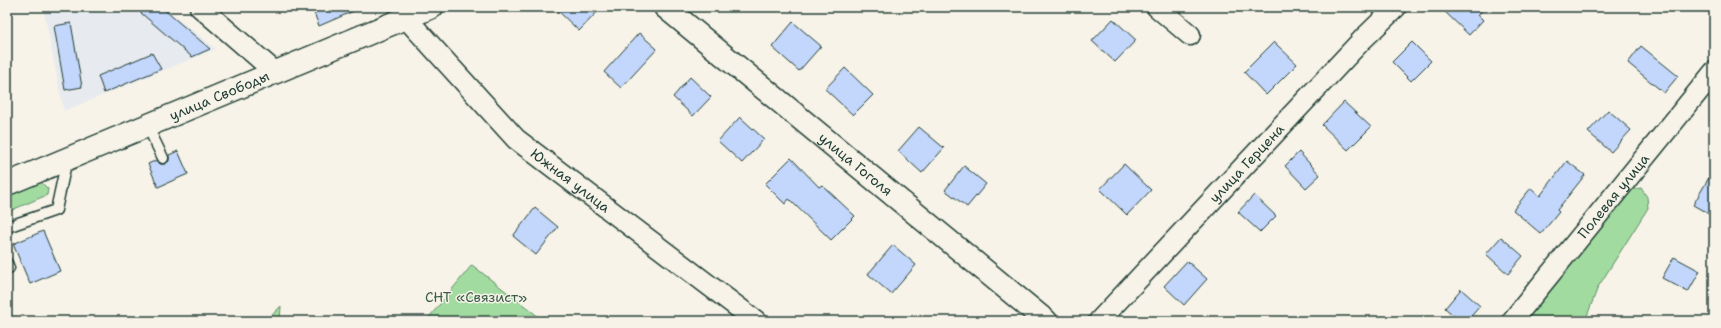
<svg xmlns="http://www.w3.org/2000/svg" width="1721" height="328" font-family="'Shantell Sans',sans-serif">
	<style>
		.built { fill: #e7eaee }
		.green { fill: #a2dba0; stroke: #608c6a }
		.building { fill: #c3d6fb; stroke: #1f3d34 }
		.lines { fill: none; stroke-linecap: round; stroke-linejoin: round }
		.service-casing { stroke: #1f3d34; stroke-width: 13 }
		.minor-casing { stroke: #1f3d34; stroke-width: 23 }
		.tertiary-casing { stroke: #1f3d34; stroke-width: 25 }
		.secondary-casing { stroke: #1f3d34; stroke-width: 25 }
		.service { stroke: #f7f3e8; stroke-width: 10 }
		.minor { stroke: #f7f3e8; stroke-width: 20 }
		.tertiary { stroke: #f7f3e8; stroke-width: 22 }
		.secondary { stroke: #f7f3e8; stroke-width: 22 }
		.labels { text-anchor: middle; stroke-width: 3; stroke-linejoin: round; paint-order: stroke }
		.street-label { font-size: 14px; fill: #1f3d34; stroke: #f7f3e8 }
		.park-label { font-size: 14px; fill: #395d4a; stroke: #f7f3e8 }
	</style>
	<rect width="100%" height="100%" fill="#f7f3e8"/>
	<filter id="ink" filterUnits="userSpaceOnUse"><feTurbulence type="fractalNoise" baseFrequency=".025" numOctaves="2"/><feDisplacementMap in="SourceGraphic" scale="8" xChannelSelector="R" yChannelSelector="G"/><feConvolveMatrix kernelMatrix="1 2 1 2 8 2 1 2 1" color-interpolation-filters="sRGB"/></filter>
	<g filter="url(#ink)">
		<path class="built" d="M 58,7 L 163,7 L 216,49 L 64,111 L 44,12 Z"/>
		<path class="green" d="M 36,177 L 48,189 L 47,195 L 7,212 L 7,189 Z
			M 1641,188 L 1647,197 L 1648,208 L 1598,287 L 1585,321 L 1526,321 L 1526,316 L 1629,190 Z
			M 472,265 L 544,321 L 426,321 Z
			M 281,306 L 280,321 L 266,321 Z"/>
		<path class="building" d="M 134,7 L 161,7 L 210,49 L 192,57 Z
			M 320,7 L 363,7 L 319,26 L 313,10 Z
			M 554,7 L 602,7 L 579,31 Z
			M 1440,7 L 1485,7 L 1478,15 L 1483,20 L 1469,35 Z
			M 1113,19 L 1136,40 L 1115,62 L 1092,41 Z
			M 793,22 L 821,46 L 799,71 L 772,47 Z
			M 71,23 L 82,87 L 65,90 L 54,26 Z
			M 639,33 L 657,49 L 621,88 L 604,72 Z
			M 1274,42 L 1297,64 L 1266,95 L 1244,72 Z
			M 1412,42 L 1431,61 L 1411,81 L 1392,62 Z
			M 1641,46 L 1678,76 L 1664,93 L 1628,63 Z
			M 152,53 L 161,69 L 104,93 L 98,76 Z
			M 845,68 L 873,95 L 853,115 L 825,89 Z
			M 690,77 L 711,97 L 693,116 L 673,97 Z
			M 1344,102 L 1371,127 L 1348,150 L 1322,125 Z
			M 1608,110 L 1631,130 L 1611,152 L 1588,132 Z
			M 740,117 L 764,139 L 742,163 L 718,141 Z
			M 919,127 L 944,148 L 922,173 L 898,151 Z
			M 178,151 L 188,174 L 158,187 L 148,164 L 157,160 L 160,164 L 165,164 L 169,161 L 169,155 Z
			M 1299,152 L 1320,175 L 1306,188 L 1285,166 Z
			M 791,158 L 819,187 L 822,185 L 855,216 L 831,240 L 789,199 L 785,204 L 765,184 Z
			M 1567,161 L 1585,175 L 1557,210 L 1559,212 L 1541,234 L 1513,210 L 1531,188 L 1540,196 Z
			M 1124,164 L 1151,190 L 1127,215 L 1100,189 Z
			M 964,166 L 986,184 L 967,207 L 945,190 Z
			M 1714,169 L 1714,217 L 1693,205 Z
			M 1254,195 L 1276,216 L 1260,232 L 1238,212 Z
			M 535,208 L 558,227 L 536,255 L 513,236 Z
			M 43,231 L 60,271 L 30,284 L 13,244 Z
			M 1501,237 L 1523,256 L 1508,274 L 1486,254 Z
			M 893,245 L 916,265 L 891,294 L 868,274 Z
			M 1674,257 L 1700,271 L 1688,292 L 1662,278 Z
			M 1187,261 L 1207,279 L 1184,305 L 1164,286 Z
			M 1461,289 L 1480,306 L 1467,321 L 1460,321 L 1445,308 Z"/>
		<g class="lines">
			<g class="service-casing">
				<path id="service" d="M 147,125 L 163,158
					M 7,227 L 56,210 L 67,159
					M 7,263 L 9,268 L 7,269"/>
			</g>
			<g class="minor-casing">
				<g id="minor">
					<path d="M 200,7 L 275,72"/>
					<path d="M 1157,7 L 1190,35"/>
					<path id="s1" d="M 406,18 L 516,139 L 756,321"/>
					<path id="s2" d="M 1099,321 L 1362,40 L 1396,7"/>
					<path id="s3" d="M 1512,321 L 1714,72"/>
				</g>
			</g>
			<g class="tertiary-casing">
				<g id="tertiary">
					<path id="s4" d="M 665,7 L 1046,321"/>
				</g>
			</g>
			<g class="secondary-casing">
				<g id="secondary">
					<path id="s5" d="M 7,184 L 432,7"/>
				</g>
			</g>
			<use href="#service" class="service"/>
			<use href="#minor" class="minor"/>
			<use href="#tertiary" class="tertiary"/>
			<use href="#secondary" class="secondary"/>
		</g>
	</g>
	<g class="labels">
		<g class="street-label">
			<text dy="5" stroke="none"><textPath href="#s5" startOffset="230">улица Свободы</textPath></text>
			<text dy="5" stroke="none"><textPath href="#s2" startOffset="216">улица Герцена</textPath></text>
			<text dy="5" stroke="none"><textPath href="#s4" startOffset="247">улица Гоголя</textPath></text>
			<text dy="5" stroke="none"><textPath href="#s1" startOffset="232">Южная улица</textPath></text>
			<text dy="5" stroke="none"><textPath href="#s3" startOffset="161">Полевая улица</textPath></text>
		</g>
		<g class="park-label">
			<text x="476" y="302">СНТ «Связист»</text>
		</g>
	</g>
	<rect width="1721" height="328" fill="none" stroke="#f7f3e8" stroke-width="24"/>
	<rect x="12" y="12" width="1697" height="304" fill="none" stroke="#1f3d34" stroke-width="1.5" filter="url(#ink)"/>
</svg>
